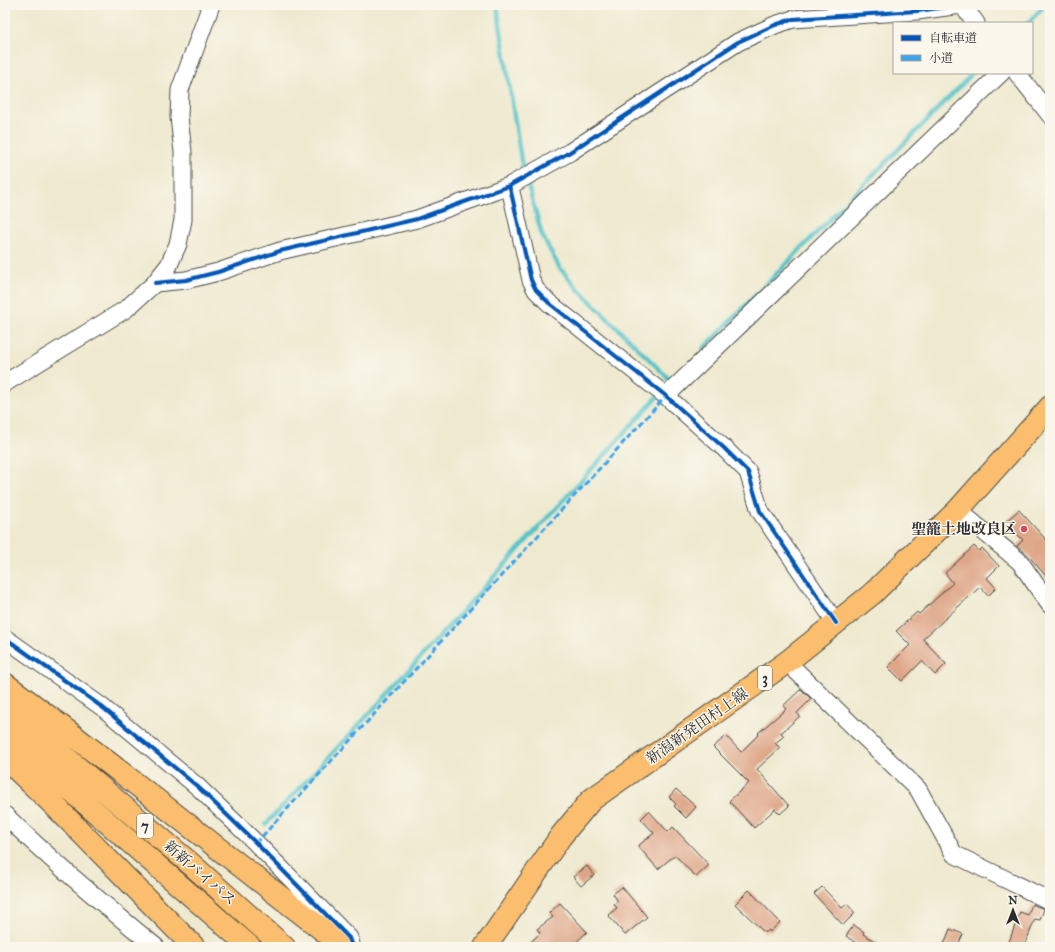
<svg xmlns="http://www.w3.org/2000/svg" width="1055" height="952" font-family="'IM FELL Great Primer','Noto Serif JP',serif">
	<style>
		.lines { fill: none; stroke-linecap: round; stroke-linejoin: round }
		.stream { stroke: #55c3c9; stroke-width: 4.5 }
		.building { fill: #dea587 }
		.street-casing { stroke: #484844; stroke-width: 19 }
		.primary-casing { stroke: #484844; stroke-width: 24 }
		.highway-casing { stroke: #484844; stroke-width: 24 }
		.street { stroke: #fff; stroke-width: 17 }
		.primary { stroke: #fabe6e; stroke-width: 22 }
		.highway { stroke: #fabe6e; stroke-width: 22 }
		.quiet { stroke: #3ea3eb; stroke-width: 3; stroke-dasharray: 6 3; stroke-linecap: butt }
		.cycleway-casing { stroke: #fbf7ec; stroke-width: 6 }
		.cycleway { stroke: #0057b8; stroke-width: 4 }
		.poi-dot { fill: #d1495b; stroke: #fbf7ec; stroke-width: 1.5 }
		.labels { text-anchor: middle; stroke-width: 3; stroke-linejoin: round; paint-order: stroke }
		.shield { fill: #fbf7ec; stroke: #696865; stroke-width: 1 }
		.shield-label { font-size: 14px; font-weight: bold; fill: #2b2b2b }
		.poi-label { font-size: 15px; font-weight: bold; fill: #2b2b2b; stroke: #fbf7ec; text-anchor: end }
		.street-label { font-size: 15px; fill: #2b2b2b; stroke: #fbf7ec }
	</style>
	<rect width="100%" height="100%" fill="#fbf7ec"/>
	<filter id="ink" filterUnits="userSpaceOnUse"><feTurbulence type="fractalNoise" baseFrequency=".025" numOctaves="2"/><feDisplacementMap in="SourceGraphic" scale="8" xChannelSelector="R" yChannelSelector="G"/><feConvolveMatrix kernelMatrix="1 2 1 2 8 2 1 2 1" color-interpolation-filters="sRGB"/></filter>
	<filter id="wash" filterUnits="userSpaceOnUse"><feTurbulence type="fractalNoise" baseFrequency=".012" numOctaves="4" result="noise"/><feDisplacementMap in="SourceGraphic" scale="16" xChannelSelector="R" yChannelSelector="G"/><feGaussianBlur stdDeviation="0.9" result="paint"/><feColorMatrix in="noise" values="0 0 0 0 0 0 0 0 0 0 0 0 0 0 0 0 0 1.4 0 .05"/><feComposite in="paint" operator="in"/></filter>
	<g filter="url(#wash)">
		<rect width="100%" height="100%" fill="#eee9cf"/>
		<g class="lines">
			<path class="stream" d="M 497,5 L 521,160 L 542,235 L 559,267 L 577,288 L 671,381
				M 1028,23 L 1045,5
				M 703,349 L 973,73
				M 266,824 L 369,714 L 659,395"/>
		</g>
		<g id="blocks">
			<path class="building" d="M 1019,510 L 1050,544 L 1050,581 L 1027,554 L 1017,546 L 1023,540 L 1005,522 Z
				M 974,546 L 979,551 L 982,548 L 999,566 L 987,578 L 996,588 L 988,596 L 980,587 L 923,639 L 946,664 L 935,675 L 922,661 L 902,681 L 888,667 L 910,645 L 896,631 L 917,612 L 919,614 L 953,583 L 945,573 Z
				M 801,689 L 811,699 L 797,713 L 800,716 L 781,733 L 784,736 L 775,743 L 780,748 L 757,769 L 789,806 L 780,814 L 775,809 L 754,828 L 729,801 L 749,783 L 713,747 L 726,736 L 741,752 L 759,734 L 758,733 L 786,709 L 783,706 Z
				M 676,789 L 696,807 L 686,818 L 674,806 L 676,804 L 669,797 Z
				M 649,811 L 668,832 L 673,827 L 709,865 L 696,877 L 675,855 L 658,869 L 638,846 L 654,833 L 641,819 Z
				M 587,866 L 594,875 L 581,886 L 573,877 Z
				M 622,887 L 647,917 L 625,935 L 608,915 L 617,908 L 614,904 L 618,901 L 613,894 Z
				M 822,887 L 842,908 L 847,904 L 855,913 L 843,925 L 814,894 Z
				M 749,890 L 780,922 L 770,932 L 769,930 L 765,933 L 735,904 Z
				M 560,903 L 587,932 L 571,947 L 526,947 L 540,933 L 537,929 L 553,917 L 549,913 Z
				M 1032,904 L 1044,909 L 1040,920 L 1035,919 L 1024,947 L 1007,947 L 1020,912 L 1028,915 Z
				M 854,925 L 864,932 L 863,934 L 884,947 L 861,947 L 846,936 Z
				M 950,929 L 963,934 L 957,947 L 943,947 Z"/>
		</g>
	</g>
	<g filter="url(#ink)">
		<use href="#blocks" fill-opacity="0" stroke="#484844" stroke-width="1"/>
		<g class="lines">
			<g class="street-casing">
				<path id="street" d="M 962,5 L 976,23
					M 1017,73 L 1050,115
					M 509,186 L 511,192 L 531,280 L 536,290 L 549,303 L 666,396 L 724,448 L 748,472 L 760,511 L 836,623
					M 155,283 L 186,280 L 218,272 L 280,251 L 417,219 L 509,186 L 570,152 L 738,42 L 775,25 L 793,19 L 917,11 L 961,5
					M 5,383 L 126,309 L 154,284 L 169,265 L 178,244 L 183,220 L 183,152 L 179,117 L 180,90 L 211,5
					M 666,396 L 1001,73
					M 958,510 L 1020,562 L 1050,605
					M 5,638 L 102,707 L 198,787 L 256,843 L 349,938 L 351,944 L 349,947
					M 787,662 L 918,789 L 954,854 L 1050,901
					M 5,815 C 52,862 104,905 156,947"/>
			</g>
			<g class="primary-casing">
				<path id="primary" d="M 485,947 L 561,836 L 591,800 L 787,662 L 872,594 L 958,510 L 1050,407"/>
			</g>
			<g class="highway-casing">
				<path id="highway" d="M 5,684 C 120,769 231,860 345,947
					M 5,706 L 192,865 L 284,947
					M 5,733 L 250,947
					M 5,758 L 55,806 L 194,947"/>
			</g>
			<use href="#street" class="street"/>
			<use href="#primary" class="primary"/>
			<use href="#highway" class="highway"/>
			<path class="quiet" d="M 256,843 L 666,396"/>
			<g class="cycleway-casing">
				<path id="cycleway" d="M 509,186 L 511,192 L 531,280 L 536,290 L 549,303 L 666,396 L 724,448 L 748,472 L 760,511 L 836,623
					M 155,283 L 186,280 L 218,272 L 280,251 L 417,219 L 509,186 L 570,152 L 738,42 L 775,25 L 793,19 L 917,11 L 961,5
					M 5,638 L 102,707 L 198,787 L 256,843 L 349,938 L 351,944 L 349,947"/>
			</g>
			<use href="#cycleway" class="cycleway"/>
		</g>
	</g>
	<circle class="poi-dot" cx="1024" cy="529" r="4"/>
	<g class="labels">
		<g class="shield">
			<rect x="758" y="666" width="14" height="24" rx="3"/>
			<rect x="137" y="814" width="16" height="24" rx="3"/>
		</g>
		<g class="shield-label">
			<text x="765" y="683">3</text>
			<text x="145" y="831">7</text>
		</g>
		<g class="poi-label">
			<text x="1016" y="534">聖籠土地改良区</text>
		</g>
		<g class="street-label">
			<text transform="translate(697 726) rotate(-35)" y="5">新潟新発田村上線</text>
			<text transform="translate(200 873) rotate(41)" y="5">新新バイパス</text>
		</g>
	</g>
	<rect width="1055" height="952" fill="none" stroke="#fbf7ec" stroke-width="20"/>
	<rect x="893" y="22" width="140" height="52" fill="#fbf7ec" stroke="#a8a59f"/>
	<rect x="901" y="35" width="20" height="6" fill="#0057b8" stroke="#a8a59f"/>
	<text x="929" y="42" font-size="12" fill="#2b2b2b">自転車道</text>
	<rect x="901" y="55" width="20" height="6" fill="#3ea3eb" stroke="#a8a59f"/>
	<text x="929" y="62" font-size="12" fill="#2b2b2b">小道</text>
	<g transform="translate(1013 910)" stroke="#fbf7ec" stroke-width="3" paint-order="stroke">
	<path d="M0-3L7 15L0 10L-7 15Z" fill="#2b2b2b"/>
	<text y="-6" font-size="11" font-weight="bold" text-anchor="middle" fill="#2b2b2b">N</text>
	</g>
</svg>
